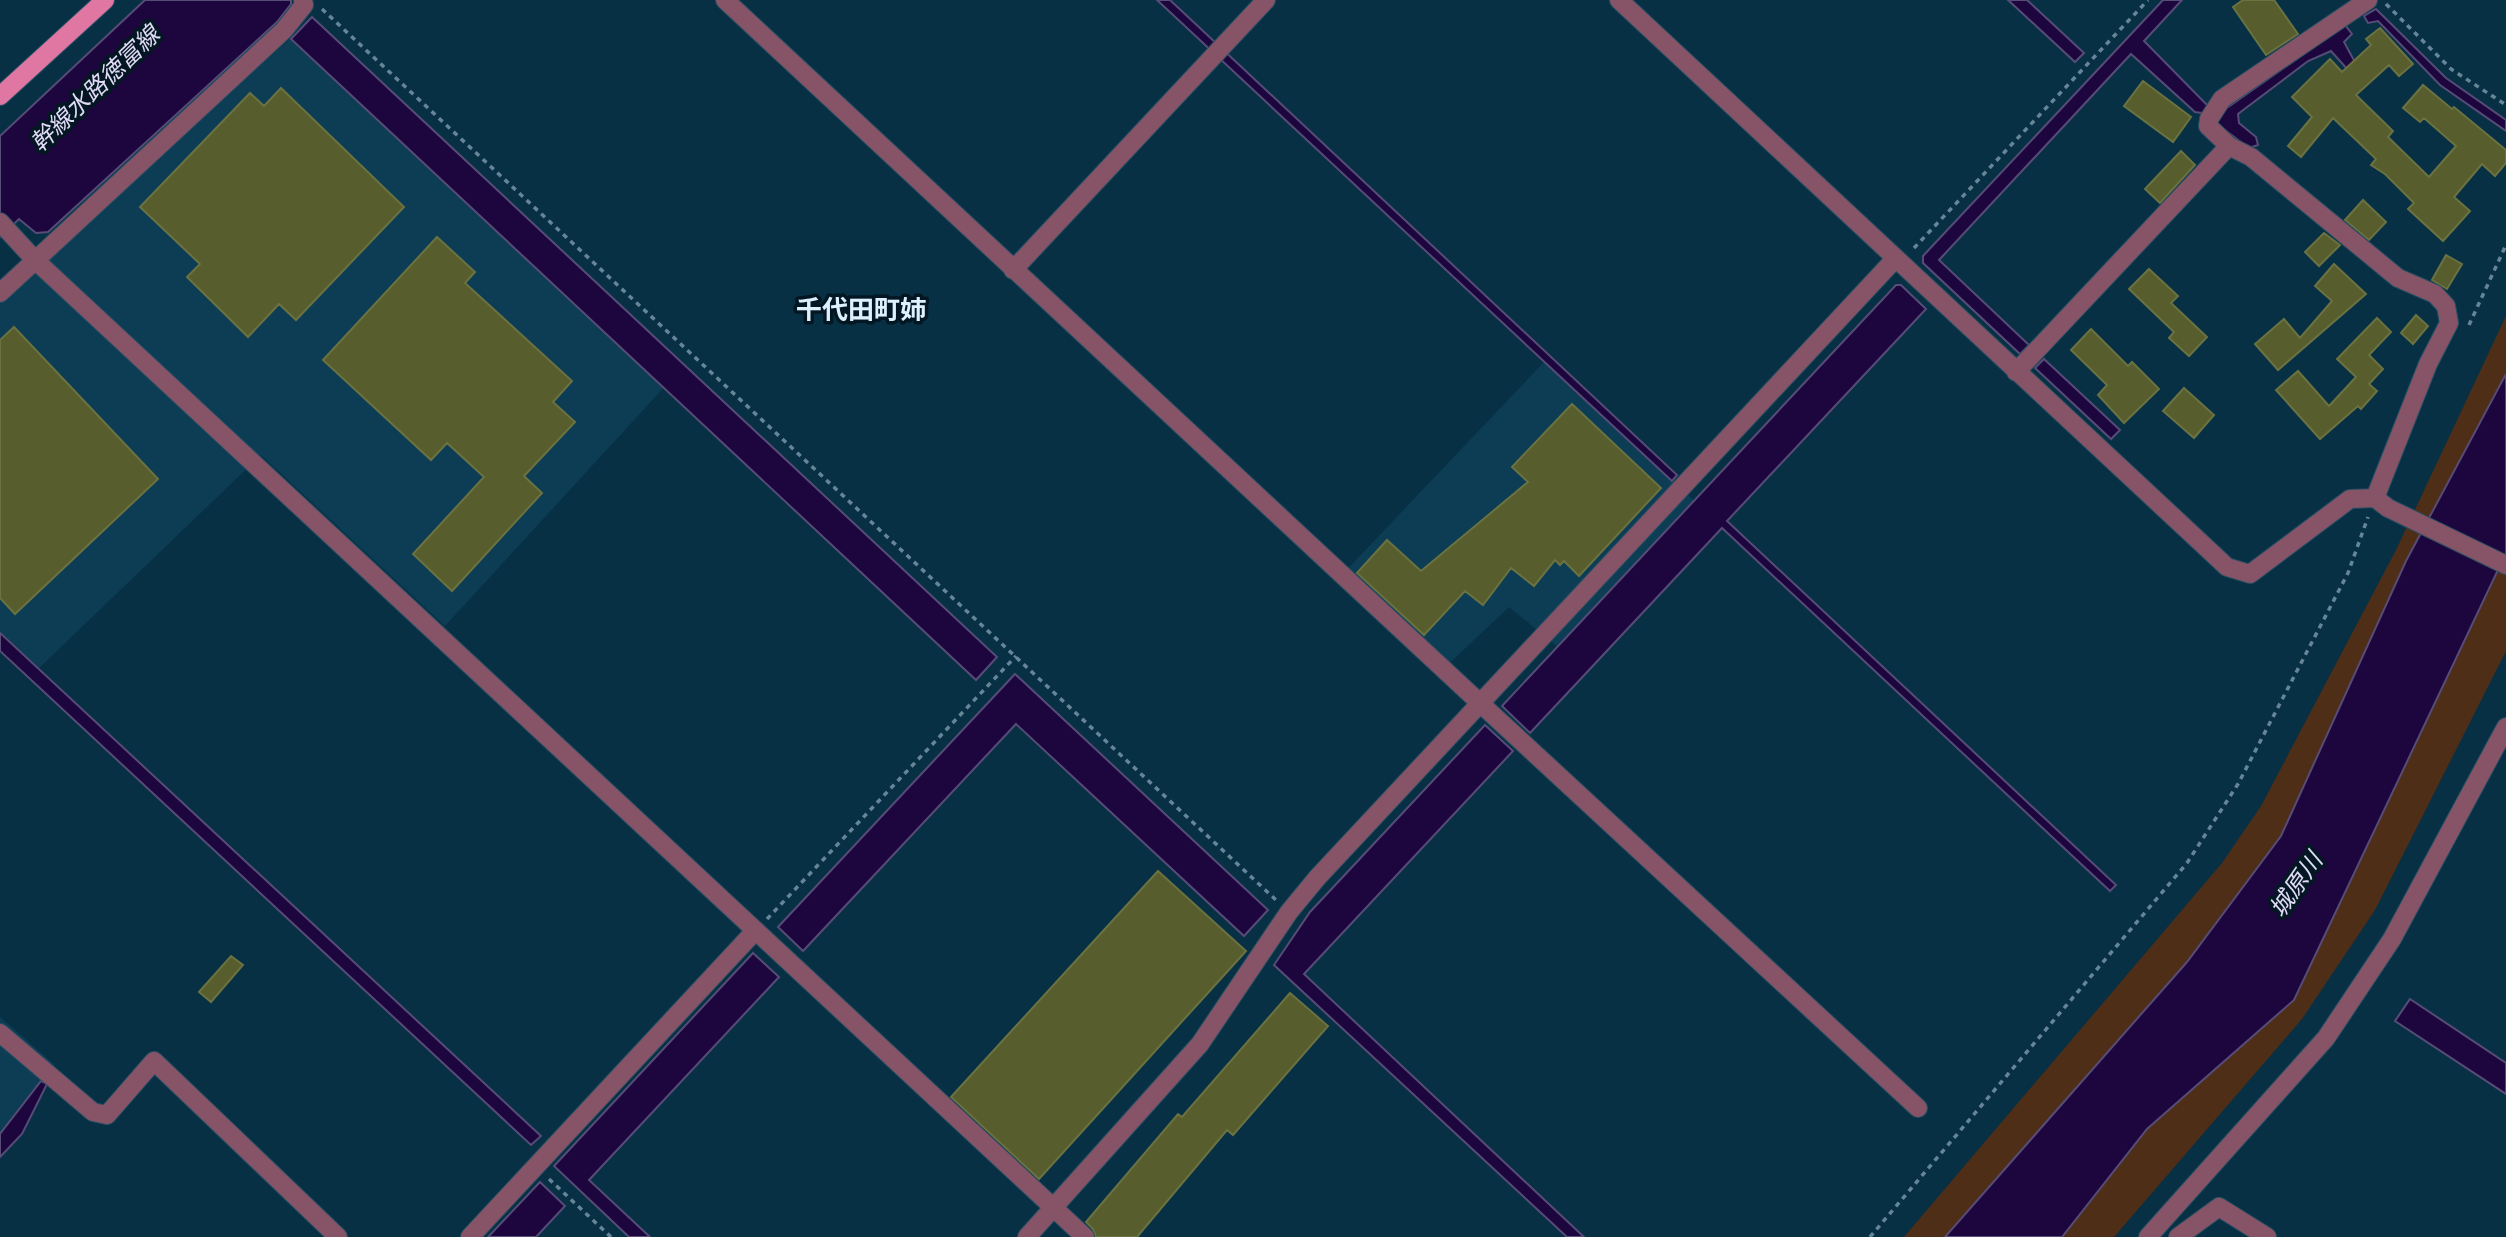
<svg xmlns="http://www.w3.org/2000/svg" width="2506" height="1237" font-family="Quicksand,'Noto Sans JP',sans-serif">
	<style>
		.built { fill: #0d3d55 }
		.green { fill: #4e2e17 }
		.water { fill: #1d063d; stroke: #564c77; stroke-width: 2 }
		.building { fill: #575d2d; stroke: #6b7241; stroke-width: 2 }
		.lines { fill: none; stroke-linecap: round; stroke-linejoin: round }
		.minor-casing { stroke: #294f63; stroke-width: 20 }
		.major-casing { stroke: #294f63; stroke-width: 20 }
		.path { stroke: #668697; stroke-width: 3.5; stroke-dasharray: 5 5; stroke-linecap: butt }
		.minor { stroke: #875467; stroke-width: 18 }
		.major { stroke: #e077a2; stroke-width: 18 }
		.labels { text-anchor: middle; stroke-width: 7; stroke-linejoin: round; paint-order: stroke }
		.water-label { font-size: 24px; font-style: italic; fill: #e1dbf7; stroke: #031722 }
		.quarter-label { font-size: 26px; font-weight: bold; fill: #dcf1fe; stroke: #031722 }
	</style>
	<rect width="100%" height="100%" fill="#073045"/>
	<path class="built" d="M 293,36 L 668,383 L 445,626 L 261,455 L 37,670 L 0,637 L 0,302 Z
		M 1545,361 L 1702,508 L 1565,653 L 1509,607 L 1438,674 L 1336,581 Z
		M 0,1017 L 55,1065 L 0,1140 Z"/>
	<path class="green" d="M 2506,316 L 2506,374 L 2406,561 L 2281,836 L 2187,962 L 1945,1237 L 1904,1237 L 2222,863 L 2261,806 L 2396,550 Z
		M 2506,553 L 2506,651 L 2375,910 L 2302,1019 L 2114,1237 L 2062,1237 L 2147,1129 L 2294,1000 Z"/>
	<path class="water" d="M 145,0 L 291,0 L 291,4 L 277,22 L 48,232 L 36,233 L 19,219 L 0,237 L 0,136 Z
		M 1157,0 L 1170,0 L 1677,475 L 1672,481 Z
		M 2008,0 L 2027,0 L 2084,53 L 2075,62 Z
		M 2163,0 L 2182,0 L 2144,41 L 2206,104 L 2221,114 L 2224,110 L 2345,25 L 2352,34 L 2344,42 L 2363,77 L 2357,80 L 2331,51 L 2308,61 L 2238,114 L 2239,123 L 2256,137 L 2258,145 L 2249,148 L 2202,113 L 2195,112 L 2131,54 L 1939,260 L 2029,345 L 2020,354 L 1923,263 L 1923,256 Z
		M 2376,9 L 2446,78 L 2506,120 L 2506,131 L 2440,85 L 2378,21 L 2368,23 L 2364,16 Z
		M 312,17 L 997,657 L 976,680 L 291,39 Z
		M 1896,285 L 1901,285 L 1926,309 L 1727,521 L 2116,885 L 2110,891 L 1722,528 L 1530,733 L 1502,706 Z
		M 2044,359 L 2120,430 L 2111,439 L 2035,368 Z
		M 2506,374 L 2506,553 L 2294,1000 L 2147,1129 L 2062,1237 L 1945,1237 L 2187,962 L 2281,836 L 2406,561 Z
		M 0,633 L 541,1136 L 531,1145 L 0,651 Z
		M 1015,674 L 1268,910 L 1244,936 L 1016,724 L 803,951 L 778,927 Z
		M 1485,725 L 1513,751 L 1304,974 L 1584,1237 L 1567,1237 L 1274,965 L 1310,912 Z
		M 753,953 L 779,977 L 589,1180 L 650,1237 L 629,1237 L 554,1166 Z
		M 2410,999 L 2506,1063 L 2506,1094 L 2395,1021 Z
		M 41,1081 L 47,1084 L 22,1134 L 0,1157 L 0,1134 Z
		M 540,1182 L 565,1206 L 536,1237 L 488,1237 Z"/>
	<path class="building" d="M 2243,0 L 2274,0 L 2298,34 L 2266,55 L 2233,7 Z
		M 2380,28 L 2413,64 L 2399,76 L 2389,65 L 2356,95 L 2393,131 L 2388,137 L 2429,177 L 2456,146 L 2424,118 L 2420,122 L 2403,108 L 2423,85 L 2452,109 L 2454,107 L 2506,150 L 2506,163 L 2495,176 L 2482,164 L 2454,197 L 2470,211 L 2443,241 L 2408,209 L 2414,203 L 2385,174 L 2371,165 L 2376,159 L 2333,118 L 2301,157 L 2288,146 L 2312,117 L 2292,97 L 2330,59 L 2342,72 L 2371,45 L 2366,39 Z
		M 2143,81 L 2191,117 L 2173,142 L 2124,106 Z
		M 281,88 L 404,207 L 296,320 L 279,304 L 248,337 L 187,277 L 200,264 L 140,207 L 250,93 L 264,106 Z
		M 2181,151 L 2195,165 L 2160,203 L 2145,189 Z
		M 2363,200 L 2386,222 L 2369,240 L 2345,220 Z
		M 2324,233 L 2340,245 L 2319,266 L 2305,252 Z
		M 437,237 L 475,272 L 465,283 L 572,381 L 553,402 L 575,422 L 524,476 L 542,493 L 452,591 L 413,554 L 484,477 L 447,443 L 431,460 L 323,360 Z
		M 2446,255 L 2462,264 L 2447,289 L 2432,280 Z
		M 2334,264 L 2366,294 L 2278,370 L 2255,344 L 2284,319 L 2300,338 L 2332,301 L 2315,286 Z
		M 2149,269 L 2178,296 L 2171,303 L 2207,337 L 2189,356 L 2169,338 L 2174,332 L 2129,289 Z
		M 2416,315 L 2428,326 L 2413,344 L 2401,333 Z
		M 2377,318 L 2391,332 L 2369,355 L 2383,369 L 2369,384 L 2377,391 L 2361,409 L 2358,406 L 2320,439 L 2276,390 L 2298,371 L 2329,406 L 2356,377 L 2337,359 Z
		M 14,327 L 158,479 L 15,614 L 0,598 L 0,340 Z
		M 2091,329 L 2128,366 L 2132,362 L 2159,389 L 2124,423 L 2098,395 L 2107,385 L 2071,350 Z
		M 2184,388 L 2214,415 L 2194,438 L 2163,411 Z
		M 1572,404 L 1661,488 L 1579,576 L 1564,561 L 1560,565 L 1555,560 L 1534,586 L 1511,568 L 1483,605 L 1465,591 L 1424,635 L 1357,573 L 1387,540 L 1421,571 L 1528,482 L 1512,467 Z
		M 1158,871 L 1246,951 L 1039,1179 L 951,1097 Z
		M 231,956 L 243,965 L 211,1002 L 199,992 Z
		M 1290,993 L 1328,1026 L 1233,1135 L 1227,1130 L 1137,1237 L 1096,1237 L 1093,1229 L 1086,1222 L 1178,1114 L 1182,1117 Z"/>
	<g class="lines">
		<g class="minor-casing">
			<path id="minor" d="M 725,0 L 1481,704 L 1918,1108
				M 1619,0 L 2227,567 L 2250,574 L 2350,499 L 2375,498 L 2388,508 L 2506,565
				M 2368,0 L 2222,99 L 2209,119 L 2208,126 L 2229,146 L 2251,157 L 2398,278 L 2435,294 L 2446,306 L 2449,323 L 2428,364 L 2375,498
				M 0,222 L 35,260 L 1085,1237
				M 1013,270 L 1266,0
				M 0,293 L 284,30 L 304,5 L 303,0
				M 2016,372 L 2229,146
				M 0,1033 L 93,1112 L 107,1115 L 154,1061 L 338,1237
				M 470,1237 L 755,931
				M 1027,1237 L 1200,1044 L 1289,912 L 1317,878 L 1895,259
				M 2148,1237 L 2326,1038 L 2392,939 L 2506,727
				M 2178,1237 L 2219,1207 L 2267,1237"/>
		</g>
		<g class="major-casing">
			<path id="major" d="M 0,96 L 105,0"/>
		</g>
		<path class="path" d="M 2386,4 L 2451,69 L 2506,105
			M 322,9 L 1276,900
			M 1914,248 L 2148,0
			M 2469,325 L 2506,245
			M 767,919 L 1016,656
			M 549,1179 L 611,1237
			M 1870,1237 L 2187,863 L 2238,784 L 2348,573 L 2368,517"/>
		<use href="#minor" class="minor"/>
		<use href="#major" class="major"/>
	</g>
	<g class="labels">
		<g class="water-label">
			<text transform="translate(95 89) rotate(-44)" y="8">幹線水路徳富線</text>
			<text transform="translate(2296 885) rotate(-55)" y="8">城原川</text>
		</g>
		<g class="quarter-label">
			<text x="861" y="319">千代田町姉</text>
		</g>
	</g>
</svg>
